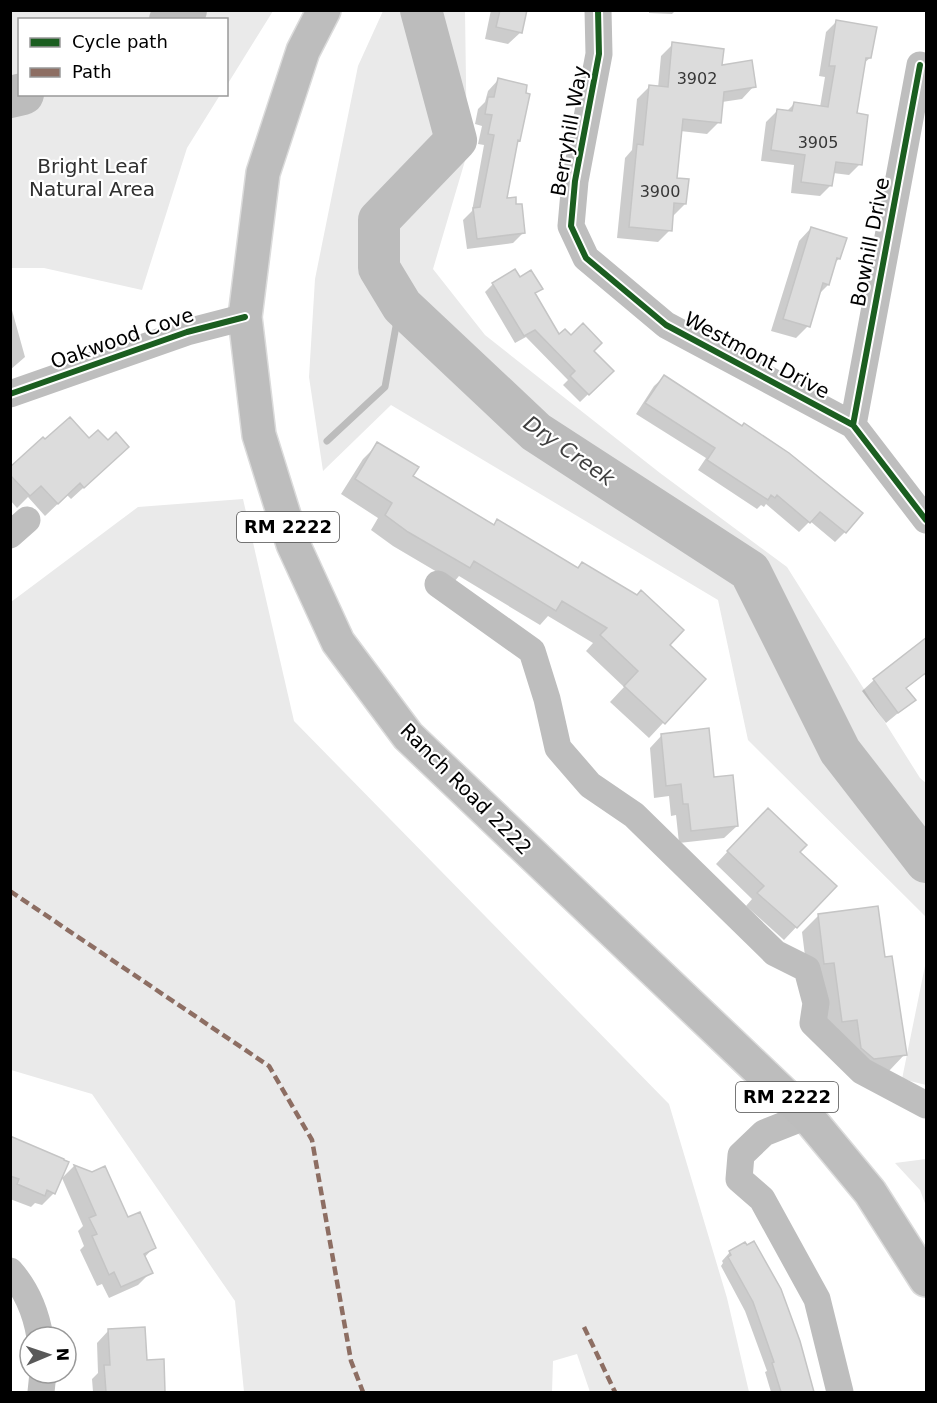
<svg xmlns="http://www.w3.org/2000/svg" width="937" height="1403" font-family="'DejaVu Sans',sans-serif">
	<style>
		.green { fill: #eaeaea }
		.shadow { fill: #0003 }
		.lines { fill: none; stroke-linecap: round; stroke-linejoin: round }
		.stream { stroke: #bcbcbc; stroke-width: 7 }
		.river { stroke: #bcbcbc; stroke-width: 42 }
		.building { fill: #dcdcdc; stroke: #c5c5c5; stroke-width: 1.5 }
		.major-casing { stroke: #dbdbdb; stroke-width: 36 }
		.minor { stroke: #bebebe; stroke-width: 27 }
		.major { stroke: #bdbdbd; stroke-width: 33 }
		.quiet { stroke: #8d6e63; stroke-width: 4.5; stroke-dasharray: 9 4.5; stroke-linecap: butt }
		.cycleway-casing { stroke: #fff; stroke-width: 10 }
		.cycleway { stroke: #1b5e20; stroke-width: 6 }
		.labels { text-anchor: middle; stroke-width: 4.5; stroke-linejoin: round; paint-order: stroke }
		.number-label { font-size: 16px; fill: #373737 }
		.shield { fill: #fff; stroke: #4c4c4c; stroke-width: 1.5 }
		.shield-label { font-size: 18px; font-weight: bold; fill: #000 }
		.street-label { font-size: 20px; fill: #000; stroke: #fff }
		.park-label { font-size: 20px; fill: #2f2f2f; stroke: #fff }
		.water-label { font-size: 21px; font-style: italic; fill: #404040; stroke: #fff }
	</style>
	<rect width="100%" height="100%" fill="#fff"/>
	<path class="green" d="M 11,10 L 273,11 L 227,85 L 226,20 L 20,20 L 20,94 L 220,95 L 187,148 L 142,290 L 44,268 L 11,268 Z
		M 383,11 L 465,11 L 467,154 L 433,269 L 485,335 L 660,473 L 787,567 L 920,778 L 926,783 L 926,917 L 748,740 L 718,600 L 391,405 L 323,471 L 309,377 L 315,279 L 358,66 Z
		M 243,499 L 294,721 L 669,1104 L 727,1298 L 749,1392 L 590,1392 L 577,1354 L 553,1361 L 552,1392 L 244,1392 L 235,1301 L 92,1094 L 11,1070 L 11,602 L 138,507 Z
		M 926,961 L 926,1085 L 902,1079 Z
		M 926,1159 L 926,1206 L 920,1190 L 895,1163 Z"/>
	<path class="shadow" d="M 491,10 L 525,10 L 521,32 L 508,44 L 485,39 Z
		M 649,10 L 676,10 L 672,14 L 649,13 Z
		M 837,21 L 870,58 L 864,63 L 855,115 L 860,164 L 849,175 L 833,173 L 831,185 L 820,196 L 791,193 L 794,165 L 761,161 L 766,122 L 777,111 L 786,112 L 794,104 L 820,107 L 825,77 L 819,76 L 826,32 Z
		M 673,44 L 721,67 L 754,86 L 742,99 L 722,102 L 719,122 L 707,134 L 680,131 L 675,180 L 685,204 L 673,216 L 670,230 L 658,242 L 617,238 L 625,158 L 632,150 L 637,99 L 649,87 L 658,88 L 661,56 Z
		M 498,80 L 519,140 L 516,143 L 506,199 L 515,206 L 524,232 L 513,243 L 467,249 L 463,220 L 472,211 L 484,145 L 478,144 L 482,126 L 475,124 L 478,109 L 485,102 L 488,91 Z
		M 811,228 L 839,259 L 834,263 L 828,285 L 818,295 L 808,326 L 796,338 L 771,331 L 799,241 Z
		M 519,279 L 541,288 L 534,295 L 559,337 L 571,337 L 592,351 L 612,371 L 580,402 L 563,385 L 568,380 L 526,337 L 515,343 L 485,292 L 493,284 Z
		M 10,303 L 25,357 L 10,370 Z
		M 664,377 L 845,532 L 835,542 L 810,521 L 799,532 L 766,504 L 764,507 L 761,505 L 757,509 L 698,470 L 706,458 L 636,414 L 654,386 Z
		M 89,440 L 107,442 L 115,459 L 71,499 L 67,495 L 45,516 L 28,497 L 17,508 L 10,500 L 10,469 Z
		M 378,444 L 411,477 L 492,526 L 497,521 L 668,645 L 704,679 L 649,738 L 610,702 L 624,687 L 586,651 L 593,643 L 548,616 L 540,625 L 459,576 L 454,582 L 393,546 L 371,530 L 378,518 L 341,494 L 363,459 Z
		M 926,638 L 926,677 L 924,674 L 905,689 L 914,700 L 886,723 L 862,691 L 874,680 Z
		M 662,735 L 713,778 L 737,826 L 724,838 L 679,843 L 676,815 L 671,816 L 669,796 L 654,798 L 650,748 Z
		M 755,822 L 798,852 L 835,886 L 784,940 L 746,906 L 752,899 L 716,864 Z
		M 818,916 L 905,1054 L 889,1071 L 826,1037 L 808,980 L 802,932 Z
		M 10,1137 L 54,1193 L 42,1205 L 35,1203 L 31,1207 L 10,1199 Z
		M 74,1166 L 92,1174 L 127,1219 L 154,1247 L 144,1258 L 151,1272 L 138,1285 L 109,1298 L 102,1284 L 97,1286 L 80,1250 L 84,1246 L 78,1231 L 83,1226 L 62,1178 Z
		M 746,1247 L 799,1342 L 812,1392 L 771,1392 L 765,1372 L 767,1371 L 745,1311 L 721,1266 L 723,1263 L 722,1261 L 730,1252 Z
		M 109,1330 L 145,1362 L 162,1361 L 164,1392 L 93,1392 L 92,1379 L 98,1373 L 97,1343 Z"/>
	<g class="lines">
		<path class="stream" d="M 327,441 L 385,387 L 398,315 L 402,306"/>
		<path class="river" d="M 421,10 L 456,140 L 379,220 L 379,268 L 402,306 L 536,432 L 750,571 L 840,751 L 926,862
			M 170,20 L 186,10
			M 10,97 L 23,94"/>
	</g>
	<path class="building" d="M 500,10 L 527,10 L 522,33 L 496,27 Z
		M 836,20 L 877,27 L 871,58 L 866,58 L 857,113 L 868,115 L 862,165 L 836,162 L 832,186 L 801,182 L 805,155 L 771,150 L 777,109 L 792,111 L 794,102 L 828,107 L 835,66 L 829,66 Z
		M 672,42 L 724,49 L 722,65 L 752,60 L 756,87 L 724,92 L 721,123 L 683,119 L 677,178 L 689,179 L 686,204 L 674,203 L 672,231 L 629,227 L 637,144 L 643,145 L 649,85 L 668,87 Z
		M 498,78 L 527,85 L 526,93 L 530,94 L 520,141 L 518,140 L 507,198 L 516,197 L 516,204 L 522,204 L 525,233 L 477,239 L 473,208 L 480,207 L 494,135 L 488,134 L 492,115 L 485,114 L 488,97 L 494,97 Z
		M 811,227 L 847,238 L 840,259 L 837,258 L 829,285 L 823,283 L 810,327 L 783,319 Z
		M 515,269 L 520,277 L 531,270 L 543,289 L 535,293 L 559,334 L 565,329 L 571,335 L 583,323 L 602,343 L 594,351 L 614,371 L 589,395 L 570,376 L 575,371 L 535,330 L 524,336 L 492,283 Z
		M 664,375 L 742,426 L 744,423 L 789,453 L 863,513 L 846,533 L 820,512 L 810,523 L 777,495 L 775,498 L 771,495 L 768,500 L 707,460 L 715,448 L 645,403 Z
		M 70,417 L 89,438 L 98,430 L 108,440 L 116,432 L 129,447 L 84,488 L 80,483 L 58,504 L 41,486 L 30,496 L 10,475 L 10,467 L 43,437 L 45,439 Z
		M 377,442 L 419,467 L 413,476 L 494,525 L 497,519 L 578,568 L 582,562 L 637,595 L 641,590 L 684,630 L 670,645 L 706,679 L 665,724 L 624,686 L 638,671 L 600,635 L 607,628 L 562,601 L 556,611 L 474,561 L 470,568 L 408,532 L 385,515 L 392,503 L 355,479 Z
		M 927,637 L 927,672 L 906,688 L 916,700 L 898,713 L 873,679 Z
		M 709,728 L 714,777 L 733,775 L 738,826 L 691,831 L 688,804 L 683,804 L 681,784 L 666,786 L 661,734 Z
		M 768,808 L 807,845 L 800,852 L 837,886 L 797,928 L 757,893 L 764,886 L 727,851 Z
		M 878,906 L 885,957 L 892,956 L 907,1055 L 874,1059 L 861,1048 L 857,1020 L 842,1022 L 834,963 L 824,964 L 818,914 Z
		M 10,1136 L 64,1159 L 64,1160 L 69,1162 L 55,1194 L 47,1190 L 45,1196 L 17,1184 L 19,1179 L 10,1176 Z
		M 74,1165 L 92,1172 L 105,1166 L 128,1217 L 140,1212 L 156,1248 L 144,1254 L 153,1273 L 121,1287 L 114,1272 L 109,1275 L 92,1236 L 97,1234 L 89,1218 L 96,1215 Z
		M 754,1241 L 781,1289 L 800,1341 L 814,1392 L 781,1392 L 772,1363 L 774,1362 L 753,1302 L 728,1257 L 731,1255 L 729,1251 L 745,1242 L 747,1245 Z
		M 145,1327 L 147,1360 L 164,1359 L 165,1392 L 106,1392 L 104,1365 L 110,1365 L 108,1329 Z"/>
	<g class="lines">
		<g class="major-casing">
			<path id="major" d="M 324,10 L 303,51 L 263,173 L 245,317 L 259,435 L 293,544 L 338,642 L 408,736 L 807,1116 L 870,1192 L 926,1280"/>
		</g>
		<path class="minor" d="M 598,10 L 599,54 L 575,181 L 571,226 L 586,258 L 666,325 L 853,425 L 926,520
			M 10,394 L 187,332 L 245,317
			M 853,425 L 920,65
			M 10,535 L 27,520
			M 438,584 L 532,651 L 547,699 L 558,748 L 590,785 L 634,815 L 775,953 L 807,969 L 816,1003 L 813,1023 L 862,1071 L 926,1105
			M 807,1116 L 764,1133 L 741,1155 L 739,1179 L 762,1199 L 817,1299 L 840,1392
			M 10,1271 C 26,1289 36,1313 40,1337
			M 41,1392 L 43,1373"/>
		<use href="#major" class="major"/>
		<path class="quiet" d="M 10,891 L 269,1066 L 312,1140 L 351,1361 L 363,1392
			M 584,1327 L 615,1392"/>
		<g class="cycleway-casing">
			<path id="cycleway" d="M 598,10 L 599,54 L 575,181 L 571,226 L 586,258 L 666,325 L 853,425 L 926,520
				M 10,394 L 187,332 L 245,317
				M 853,425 L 920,65"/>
		</g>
		<use href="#cycleway" class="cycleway"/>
	</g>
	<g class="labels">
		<g class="number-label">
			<text x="697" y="84">3902</text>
			<text x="818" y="148">3905</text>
			<text x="660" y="197">3900</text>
		</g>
		<g class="shield">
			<rect x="237" y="512" width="102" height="30" rx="4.5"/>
			<rect x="736" y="1082" width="102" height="30" rx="4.5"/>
		</g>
		<g class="shield-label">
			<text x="288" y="533">RM 2222</text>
			<text x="787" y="1103">RM 2222</text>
		</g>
		<g class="street-label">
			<text transform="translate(569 131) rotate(-80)" y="7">Berryhill Way</text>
			<text transform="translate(870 242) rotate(-79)" y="7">Bowhill Drive</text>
			<text transform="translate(122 338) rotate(-19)" y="7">Oakwood Cove</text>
			<text transform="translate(757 355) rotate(28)" y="7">Westmont Drive</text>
			<text transform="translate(466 789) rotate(45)" y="7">Ranch Road 2222</text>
		</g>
		<g class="park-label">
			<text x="92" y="173">Bright Leaf<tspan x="92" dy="23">Natural Area</tspan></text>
		</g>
		<g class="water-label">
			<text transform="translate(569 451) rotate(35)" y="7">Dry Creek</text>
		</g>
	</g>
	<rect width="937" height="1403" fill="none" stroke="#000000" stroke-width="24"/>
	<rect x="18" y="18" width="210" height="78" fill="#ffffff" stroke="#999999" stroke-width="1.5"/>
	<rect x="30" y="38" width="30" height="9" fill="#1b5e20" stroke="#999999" stroke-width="1.5"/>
	<text x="72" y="48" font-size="18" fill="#000000">Cycle path</text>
	<rect x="30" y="68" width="30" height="9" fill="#8d6e63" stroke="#999999" stroke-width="1.5"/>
	<text x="72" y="78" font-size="18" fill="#000000">Path</text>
	<g transform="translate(48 1355) rotate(88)"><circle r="28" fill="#ffffff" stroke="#999999" stroke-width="1.5"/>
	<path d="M0-4.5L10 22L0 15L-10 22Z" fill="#595959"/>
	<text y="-9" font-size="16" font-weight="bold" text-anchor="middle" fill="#000000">N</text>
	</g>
</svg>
